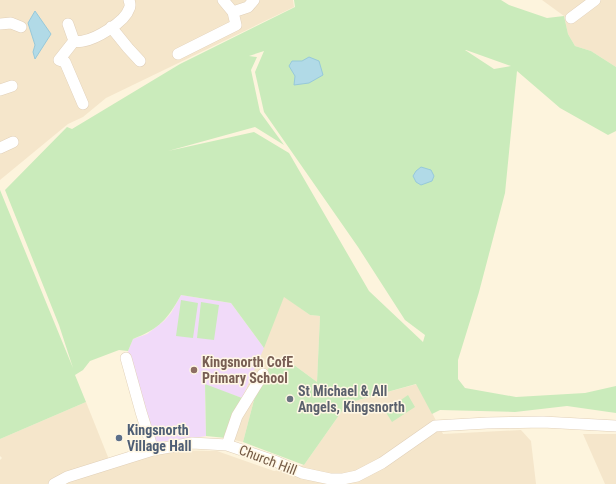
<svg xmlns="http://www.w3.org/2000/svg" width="616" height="484" font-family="'Roboto Condensed',sans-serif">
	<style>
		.residential { fill: #f5e6cb }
		.education { fill: #f1daf9 }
		.green { fill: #caebbb; fill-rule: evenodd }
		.water { fill: #b1dae7; stroke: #97c9da }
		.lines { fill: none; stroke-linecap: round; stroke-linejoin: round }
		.minor-casing { stroke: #e1d0b9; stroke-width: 12 }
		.minor { stroke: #fff; stroke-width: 11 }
		.education-dot { fill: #8d6e63; stroke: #fff7e4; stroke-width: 1.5 }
		.worship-dot { fill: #6b7280; stroke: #fff7e4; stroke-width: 1.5 }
		.service-dot { fill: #5c6f8a; stroke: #fff7e4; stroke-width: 1.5 }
		.labels { text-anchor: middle; stroke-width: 3; stroke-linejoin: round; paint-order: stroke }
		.education-label { font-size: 14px; font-weight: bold; fill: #785e54; stroke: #fff7e4; text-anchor: start }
		.worship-label { font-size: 14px; font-weight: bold; fill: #5b616d; stroke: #fff7e4; text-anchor: start }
		.service-label { font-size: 14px; font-weight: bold; fill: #4e5e75; stroke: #fff7e4; text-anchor: start }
		.street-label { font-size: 14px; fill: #745a45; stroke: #fff7e4 }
	</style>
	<rect width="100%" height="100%" fill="#fdf4dd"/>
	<path class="residential" d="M 0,0 L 293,0 L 294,7 L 106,98 L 83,117 L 68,124 L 0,180 Z
		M 542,0 L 616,0 L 616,67 L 591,51 L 575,46 L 568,34 L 564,16 Z
		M 284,296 L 310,315 L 320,316 L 317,382 L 294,365 L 254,400 L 243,442 L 226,438 Z
		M 417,384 L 443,434 L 521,430 L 531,441 L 536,484 L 0,484 L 0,460 L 2,458 L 0,456 L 0,439 L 86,402 L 112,467 L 153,450 L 217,451 L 274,471 L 304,465 L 342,411 L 344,404 Z
		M 583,434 L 616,434 L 616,484 L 605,484 Z"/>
	<path class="education" d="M 181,295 L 231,303 L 264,348 L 242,398 L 205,385 L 206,436 L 181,440 L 156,442 L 128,351 L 133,339 L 147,334 L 164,321 L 171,313 Z"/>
	<path class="green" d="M 294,0 L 501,0 L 509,5 L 547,18 L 564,16 L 568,34 L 575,46 L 591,51 L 616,67 L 616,131 L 608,135 L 560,108 L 517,71 L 505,193 L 479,292 L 458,360 L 458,379 L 465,388 L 516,397 L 585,393 L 616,386 L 616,413 L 567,406 L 515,412 L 440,410 L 432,414 L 416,384 L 344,404 L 342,411 L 304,465 L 243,442 L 254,400 L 272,361 L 294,365 L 317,382 L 320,316 L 310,315 L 284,297 L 264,348 L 231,303 L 181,295 C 168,319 159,329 133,339 L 128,351 L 119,350 L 90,361 L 83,370 L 75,375 L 86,402 L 0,439 L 0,190 L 73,368 L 59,325 L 5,190 L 67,127 L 72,129 L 180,64 L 295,7 ZM 465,50 L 466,50 L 511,66 L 494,69 ZM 264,51 L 255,72 L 264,112 L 358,247 L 405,320 L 425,335 L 423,342 L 369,291 L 289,153 L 254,132 L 168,151 L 255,127 L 284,145 L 260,112 L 251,70 L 257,57 L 249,56 Z
		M 181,300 L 198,303 L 193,338 L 176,336 Z
		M 201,302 L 219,305 L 214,340 L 197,338 Z
		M 205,384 L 242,398 L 226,438 L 206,436 Z
		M 408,395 L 415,407 L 392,422 L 385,411 Z"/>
	<path class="water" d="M 35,11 L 51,34 L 35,59 L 33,52 L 35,45 L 28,23 Z
		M 309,57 L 319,61 L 323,75 L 309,83 L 294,85 L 295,76 L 289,66 L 292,61 L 302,61 Z
		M 421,167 L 431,170 L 434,176 L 432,181 L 421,185 L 416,182 L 413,176 L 416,171 Z"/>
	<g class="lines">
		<g class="minor-casing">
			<path id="minor" d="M 233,12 L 248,7 L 254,0
				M 571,18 L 595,0
				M 0,24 L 11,23 L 21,27
				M 68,24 L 74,41 L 59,60 L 65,62 L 83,104
				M 111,27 L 128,48 L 140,61
				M 74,41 C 77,41 80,42 83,41 C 96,39 125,22 129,9 C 131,6 130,3 129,0
				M 178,54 L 236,25 L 233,12 L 223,0
				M 0,90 L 12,86
				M 0,148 L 13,142
				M 126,358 L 141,412 L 153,450
				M 227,445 L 237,416 L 263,374
				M 54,484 L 67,477 L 153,450 L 192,443 L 227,445 L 277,462 L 302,473 L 330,479 L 343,479 L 357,476 L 382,463 L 435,426 L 487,423 L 543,422 L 616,426"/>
		</g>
		<use href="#minor" class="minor"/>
	</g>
	<circle class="education-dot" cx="194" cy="370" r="4"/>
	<circle class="worship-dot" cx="290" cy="399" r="4"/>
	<circle class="service-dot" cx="119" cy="438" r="4"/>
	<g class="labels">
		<g class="education-label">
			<text x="202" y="367">Kingsnorth CofE<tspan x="202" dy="16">Primary School</tspan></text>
		</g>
		<g class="worship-label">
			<text x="298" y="396">St Michael &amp; All<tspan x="298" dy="16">Angels, Kingsnorth</tspan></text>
		</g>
		<g class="service-label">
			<text x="127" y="435">Kingsnorth<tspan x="127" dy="16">Village Hall</tspan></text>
		</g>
		<g class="street-label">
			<text transform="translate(268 460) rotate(21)" y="5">Church Hill</text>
		</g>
	</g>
</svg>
